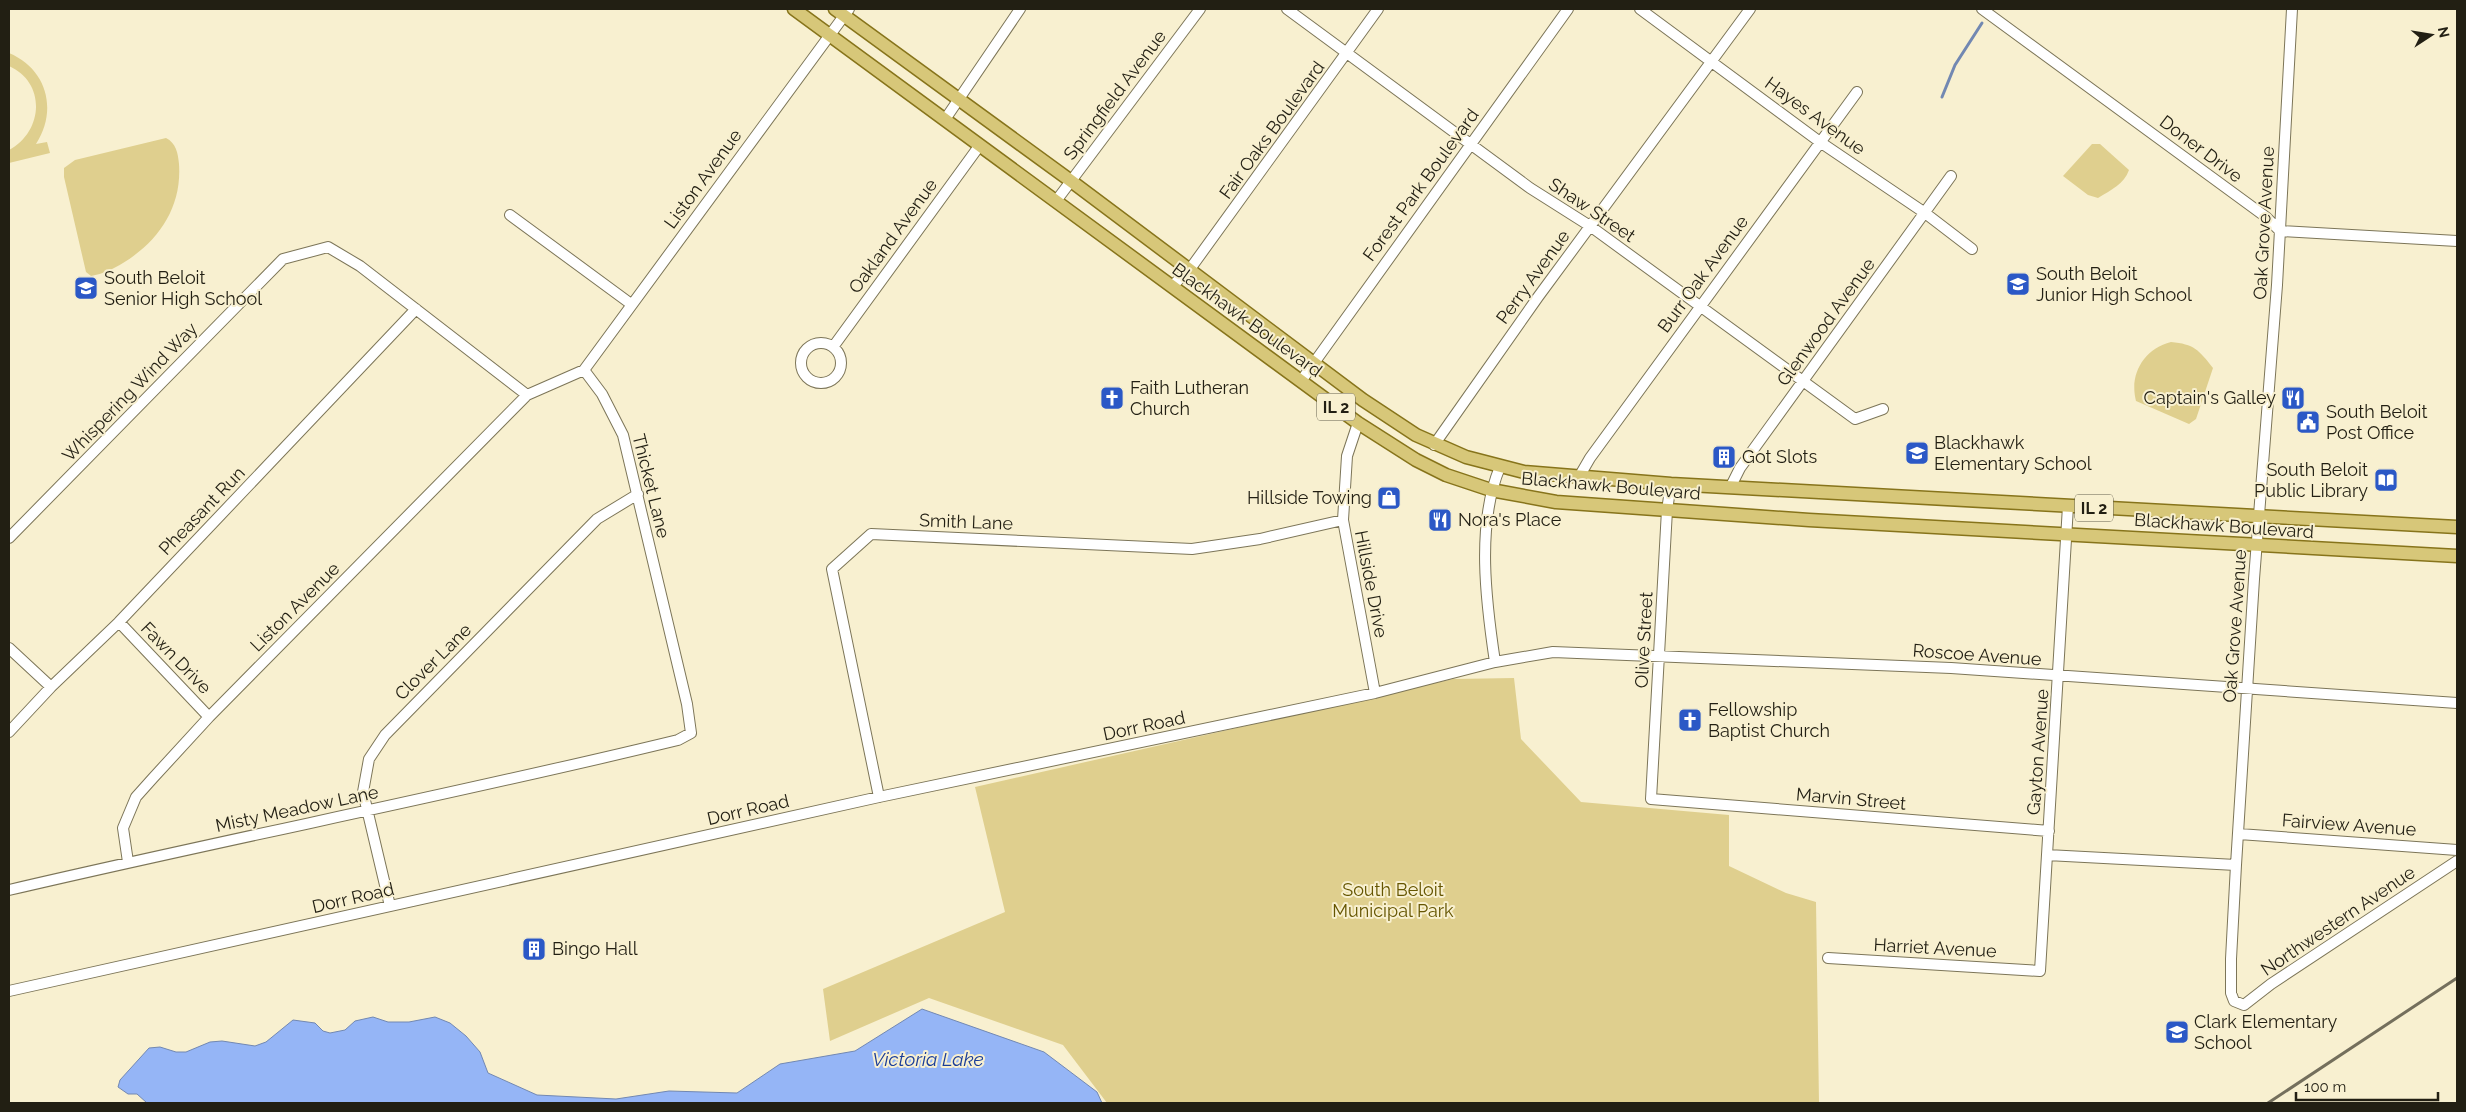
<svg xmlns="http://www.w3.org/2000/svg" width="2466" height="1112" font-family="Raleway,sans-serif">
	<style>
		.green { fill: #dfcf8e }
		.water { fill: #95b5f6; stroke: #7288b2 }
		.lines { fill: none; stroke-linecap: round; stroke-linejoin: round }
		.stream { stroke: #7288b2; stroke-width: 3 }
		.minor-casing { stroke: #7c7558; stroke-width: 12 }
		.major-casing { stroke: #87741b; stroke-width: 15 }
		.minor { stroke: #fff; stroke-width: 10 }
		.major { stroke: #d7c779; stroke-width: 12 }
		.rail { stroke: #746f5c; stroke-width: 3 }
		.labels { text-anchor: middle; stroke-width: 4; stroke-linejoin: round; paint-order: stroke }
		.shield { fill: #f8f0d0; stroke: #625e4c; stroke-width: 1 }
		.shield-label { font-size: 16px; font-weight: bold; fill: #221f13 }
		.street-label { font-size: 18px; fill: #221f13; stroke: #f8f0d0 }
		.poi-label { font-size: 18px; fill: #221f13; stroke: #f8f0d0; text-anchor: start }
		.park-label { font-size: 18px; fill: #655500; stroke: #f8f0d0 }
		.water-label { font-size: 19px; font-style: italic; fill: #1a3d98; stroke: #f8f0d0 }
	</style>
	<rect width="100%" height="100%" fill="#f8f0d0"/>
	<path class="green" d="M 9,53 C 47,69 58,110 36,144 L 47,142 L 50,153 L 9,163 L 9,150 C 43,132 47,83 9,66 Z
		M 166,138 C 176,143 178,153 179,164 C 182,207 159,241 123,263 C 113,269 103,274 91,276 L 86,272 L 64,177 L 64,168 L 75,160 Z
		M 2092,144 L 2100,144 L 2129,170 C 2124,184 2111,190 2098,198 L 2088,195 L 2063,176 Z
		M 2171,342 C 2194,344 2199,350 2213,368 L 2196,419 L 2189,424 L 2136,401 C 2129,374 2144,349 2171,342 Z
		M 1514,678 L 1521,739 L 1581,802 L 1729,815 L 1729,866 L 1786,893 L 1816,902 L 1819,1103 L 1107,1103 L 1063,1045 L 929,998 L 830,1041 L 823,989 L 1005,912 L 975,787 L 1453,679 Z"/>
	<path class="water" d="M 922,1009 L 1044,1052 L 1097,1092 L 1102,1103 L 147,1103 L 137,1094 L 128,1094 L 118,1087 L 120,1080 L 149,1048 L 160,1047 L 176,1052 L 186,1052 L 210,1042 L 222,1041 L 255,1046 L 266,1042 L 293,1020 L 315,1023 L 323,1031 L 330,1033 L 345,1030 L 355,1021 L 373,1017 L 388,1022 L 409,1022 L 435,1017 L 450,1023 L 466,1036 L 480,1052 L 488,1073 L 537,1095 L 616,1099 L 669,1091 L 737,1093 L 780,1064 L 855,1051 Z"/>
	<g class="lines">
		<path class="stream" d="M 1942,97 L 1955,65 L 1982,23"/>
		<g class="minor-casing">
			<path id="minor" d="M 1287,9 L 1530,188 L 1590,226 L 1855,419 L 1883,409
				M 1640,9 L 1820,142 L 1925,213 L 1972,249
				M 1982,9 L 2266,217 L 2280,231 L 2457,241
				M 2292,9 L 2277,285 L 2254,579 L 2236,865 L 2231,959 L 2231,993 L 2234,1001 L 2244,1005 L 2271,984 L 2457,861
				M 946,118 L 1020,9
				M 1056,201 L 1200,9
				M 510,215 L 631,304
				M 1172,286 L 1190,269 L 1378,9
				M801 363a20 20 0 1 1 40 0a20 20 0 1 1-40 0Z
				M 833,347 L 980,145
				M 584,370 L 849,9
				M 1301,381 L 1568,9
				M 1358,423 L 1347,456 L 1343,520 L 1375,693
				M 1434,445 L 1538,297 L 1750,9
				M 1579,477 L 1590,458 L 1857,92
				M 1671,484 L 1667,510 L 1651,799 L 2049,831
				M 1730,488 L 1740,468 L 1951,176
				M 9,538 L 283,259 L 328,247 L 360,266 L 527,395 L 584,370 L 602,394 L 623,435 L 687,704 L 691,733 L 678,740 C 456,794 231,838 9,890
				M 119,622 L 209,717
				M 9,648 L 51,687
				M 1495,662 C 1486,602 1476,524 1500,467
				M 9,732 L 51,687 L 119,622 L 416,309
				M 879,797 L 832,569 L 871,534 L 1192,549 L 1260,539 L 1343,520
				M 2239,834 L 2457,850
				M 2047,855 L 2236,865
				M 128,862 L 123,828 L 136,797 L 153,778 L 209,717 L 527,395
				M 390,906 L 363,792 L 369,759 L 385,735 L 597,519 L 638,494
				M 1828,958 L 2040,971 L 2068,506
				M 9,991 L 879,797 L 1375,693 L 1495,662 L 1553,652 L 1951,668 L 2457,703"/>
		</g>
		<g class="major-casing">
			<path id="major" d="M 794,9 L 1358,423 L 1416,460 L 1446,475 L 1491,490 L 1556,502 L 1809,520 L 2457,556
				M 835,9 L 1071,181 L 1363,400 L 1416,435 L 1466,457 L 1524,472 L 1671,484 L 2457,527"/>
		</g>
		<use href="#minor" class="minor"/>
		<use href="#major" class="major"/>
		<path class="rail" d="M 2268,1103 L 2457,978"/>
	</g>
	<defs>
		<g id="school-square" transform="scale(1.25)"><rect x="-9" y="-9" width="18" height="18" rx="4" fill="#2b58c6" stroke="#f8f0d0"/><path d="M0-5L7-2L0 1L-7-2ZM-4 1L0 2.5L4 1V4Q0 6-4 4Z" fill="#fff"/></g>
		<g id="church-square" transform="scale(1.25)"><rect x="-9" y="-9" width="18" height="18" rx="4" fill="#2b58c6" stroke="#f8f0d0"/><path d="M-1.2-6h2.4v3.5h3.3v2.4h-3.3V6h-2.4V-.1h-3.3v-2.4h3.3Z" fill="#fff"/></g>
		<g id="restaurant-square" transform="scale(1.25)"><rect x="-9" y="-9" width="18" height="18" rx="4" fill="#2b58c6" stroke="#f8f0d0"/><path d="M-5-6h1v4h1v-4h1v4h1v-4h1v5L-1.5 .5V6h-2V.5L-5-1ZM5-6V6H3V1.5H1.5Q1.5-4 5-6Z" fill="#fff"/></g>
		<g id="civic-square" transform="scale(1.25)"><rect x="-9" y="-9" width="18" height="18" rx="4" fill="#2b58c6" stroke="#f8f0d0"/><path d="M-.6-6.5H3V-4.5H.6V-3L4-1V1h2V6H-6V1h2V-1L-.6-3ZM-1.2 2.5V6h2.4V2.5Z" fill="#fff"/></g>
		<g id="building-square" transform="scale(1.25)"><rect x="-9" y="-9" width="18" height="18" rx="4" fill="#2b58c6" stroke="#f8f0d0"/><path d="M-4-6H4V6H1V3H-1V6H-4ZM-2.5-4.3h1.7v1.8h-1.7ZM.8-4.3h1.7v1.8H.8ZM-2.5-1h1.7V.8h-1.7ZM.8-1h1.7V.8H.8Z" fill="#fff"/></g>
		<g id="library-square" transform="scale(1.25)"><rect x="-9" y="-9" width="18" height="18" rx="4" fill="#2b58c6" stroke="#f8f0d0"/><path d="M-6-4Q-3-5.5-.7-3.5V5Q-3 3-6 4ZM6-4Q3-5.5 .7-3.5V5Q3 3 6 4Z" fill="#fff"/></g>
		<g id="shop-square" transform="scale(1.25)"><rect x="-9" y="-9" width="18" height="18" rx="4" fill="#2b58c6" stroke="#f8f0d0"/><path d="M-5-2.5h2.3a2.7 3.5 0 0 1 5.4 0H5L5.5 6h-11ZM-1.5-2.5h3a1.5 2.3 0 0 0-3 0Z" fill="#fff"/></g>
	</defs>
	<g fill-rule="evenodd">
		<use href="#school-square" x="2018" y="284"/>
		<use href="#school-square" x="86" y="288"/>
		<use href="#church-square" x="1112" y="398"/>
		<use href="#restaurant-square" x="2293" y="398"/>
		<use href="#civic-square" x="2308" y="422"/>
		<use href="#school-square" x="1917" y="453"/>
		<use href="#building-square" x="1724" y="457"/>
		<use href="#library-square" x="2386" y="480"/>
		<use href="#shop-square" x="1389" y="498"/>
		<use href="#restaurant-square" x="1440" y="520"/>
		<use href="#church-square" x="1690" y="720"/>
		<use href="#building-square" x="534" y="949"/>
		<use href="#school-square" x="2177" y="1032"/>
	</g>
	<g class="labels">
		<g class="shield">
			<rect x="1317" y="393.5" width="38" height="27" rx="4"/>
			<rect x="2075" y="494.5" width="38" height="27" rx="4"/>
		</g>
		<g class="shield-label">
			<text x="1336" y="413">IL 2</text>
			<text x="2094" y="514">IL 2</text>
		</g>
		<g class="street-label">
			<text transform="translate(1115 95) rotate(-53)" y="6">Springfield Avenue</text>
			<text transform="translate(1815 116) rotate(36)" y="6">Hayes Avenue</text>
			<text transform="translate(1272 130) rotate(-54)" y="6">Fair Oaks Boulevard</text>
			<text transform="translate(2201 149) rotate(37)" y="6">Doner Drive</text>
			<text transform="translate(703 179) rotate(-54)" y="6">Liston Avenue</text>
			<text transform="translate(1421 185) rotate(-54)" y="6">Forest Park Boulevard</text>
			<text transform="translate(1592 210) rotate(34)" y="6">Shaw Street</text>
			<text transform="translate(2264 223) rotate(-87)" y="6">Oak Grove Avenue</text>
			<text transform="translate(893 236) rotate(-54)" y="6">Oakland Avenue</text>
			<text transform="translate(1703 274) rotate(-54)" y="6">Burr Oak Avenue</text>
			<text transform="translate(1533 277) rotate(-54)" y="6">Perry Avenue</text>
			<text transform="translate(1247 320) rotate(36)" y="6">Blackhawk Boulevard</text>
			<text transform="translate(1826 322) rotate(-54)" y="6">Glenwood Avenue</text>
			<text transform="translate(130 392) rotate(-46)" y="6">Whispering Wind Way</text>
			<text transform="translate(651 486) rotate(76)" y="6">Thicket Lane</text>
			<text transform="translate(1611 486) rotate(5)" y="6">Blackhawk Boulevard</text>
			<text transform="translate(202 511) rotate(-46)" y="6">Pheasant Run</text>
			<text transform="translate(966 522) rotate(2)" y="6">Smith Lane</text>
			<text transform="translate(2224 526) rotate(4)" y="6">Blackhawk Boulevard</text>
			<text transform="translate(1371 584) rotate(79)" y="6">Hillside Drive</text>
			<text transform="translate(295 607) rotate(-45)" y="6">Liston Avenue</text>
			<text transform="translate(2235 626) rotate(-86)" y="6">Oak Grove Avenue</text>
			<text transform="translate(1644 640) rotate(-87)" y="6">Olive Street</text>
			<text transform="translate(1977 655) rotate(4)" y="6">Roscoe Avenue</text>
			<text transform="translate(176 658) rotate(46)" y="6">Fawn Drive</text>
			<text transform="translate(433 662) rotate(-45)" y="6">Clover Lane</text>
			<text transform="translate(1144 726) rotate(-12)" y="6">Dorr Road</text>
			<text transform="translate(2038 752) rotate(-86)" y="6">Gayton Avenue</text>
			<text transform="translate(1851 799) rotate(5)" y="6">Marvin Street</text>
			<text transform="translate(297 809) rotate(-12)" y="6">Misty Meadow Lane</text>
			<text transform="translate(748 810) rotate(-13)" y="6">Dorr Road</text>
			<text transform="translate(2349 825) rotate(4)" y="6">Fairview Avenue</text>
			<text transform="translate(353 898) rotate(-13)" y="6">Dorr Road</text>
			<text transform="translate(2338 921) rotate(-34)" y="6">Northwestern Avenue</text>
			<text transform="translate(1935 948) rotate(3)" y="6">Harriet Avenue</text>
		</g>
		<g class="poi-label">
			<text x="2036" y="280">South Beloit<tspan x="2036" dy="21">Junior High School</tspan></text>
			<text x="104" y="284">South Beloit<tspan x="104" dy="21">Senior High School</tspan></text>
			<text x="1130" y="394">Faith Lutheran<tspan x="1130" dy="21">Church</tspan></text>
			<text x="2276" y="404" text-anchor="end">Captain's Galley</text>
			<text x="2326" y="418">South Beloit<tspan x="2326" dy="21">Post Office</tspan></text>
			<text x="1934" y="449">Blackhawk<tspan x="1934" dy="21">Elementary School</tspan></text>
			<text x="1742" y="463">Got Slots</text>
			<text x="2368" y="476" text-anchor="end">South Beloit<tspan x="2368" dy="21">Public Library</tspan></text>
			<text x="1372" y="504" text-anchor="end">Hillside Towing</text>
			<text x="1458" y="526">Nora's Place</text>
			<text x="1708" y="716">Fellowship<tspan x="1708" dy="21">Baptist Church</tspan></text>
			<text x="552" y="955">Bingo Hall</text>
			<text x="2194" y="1028">Clark Elementary<tspan x="2194" dy="21">School</tspan></text>
		</g>
		<g class="park-label">
			<text x="1393" y="896">South Beloit<tspan x="1393" dy="21">Municipal Park</tspan></text>
		</g>
		<g class="water-label">
			<text x="928" y="1066">Victoria Lake</text>
		</g>
	</g>
	<rect width="2466" height="1112" fill="none" stroke="#221f13" stroke-width="20"/>
	<g transform="translate(2431 35) rotate(78)" stroke="#f8f0d0" stroke-width="4" paint-order="stroke">
	<path d="M0-4L9 19L0 12L-9 19Z" fill="#221f13"/>
	<text y="-8" font-size="14" font-weight="bold" text-anchor="middle" fill="#221f13">N</text>
	</g>
	<path d="M2296 1092v8h142v-8" fill="none" stroke="#221f13" stroke-width="2.5"/>
	<text x="2304" y="1092" font-size="15" fill="#221f13" stroke="#f8f0d0" stroke-width="4" paint-order="stroke">100 m</text>
</svg>
